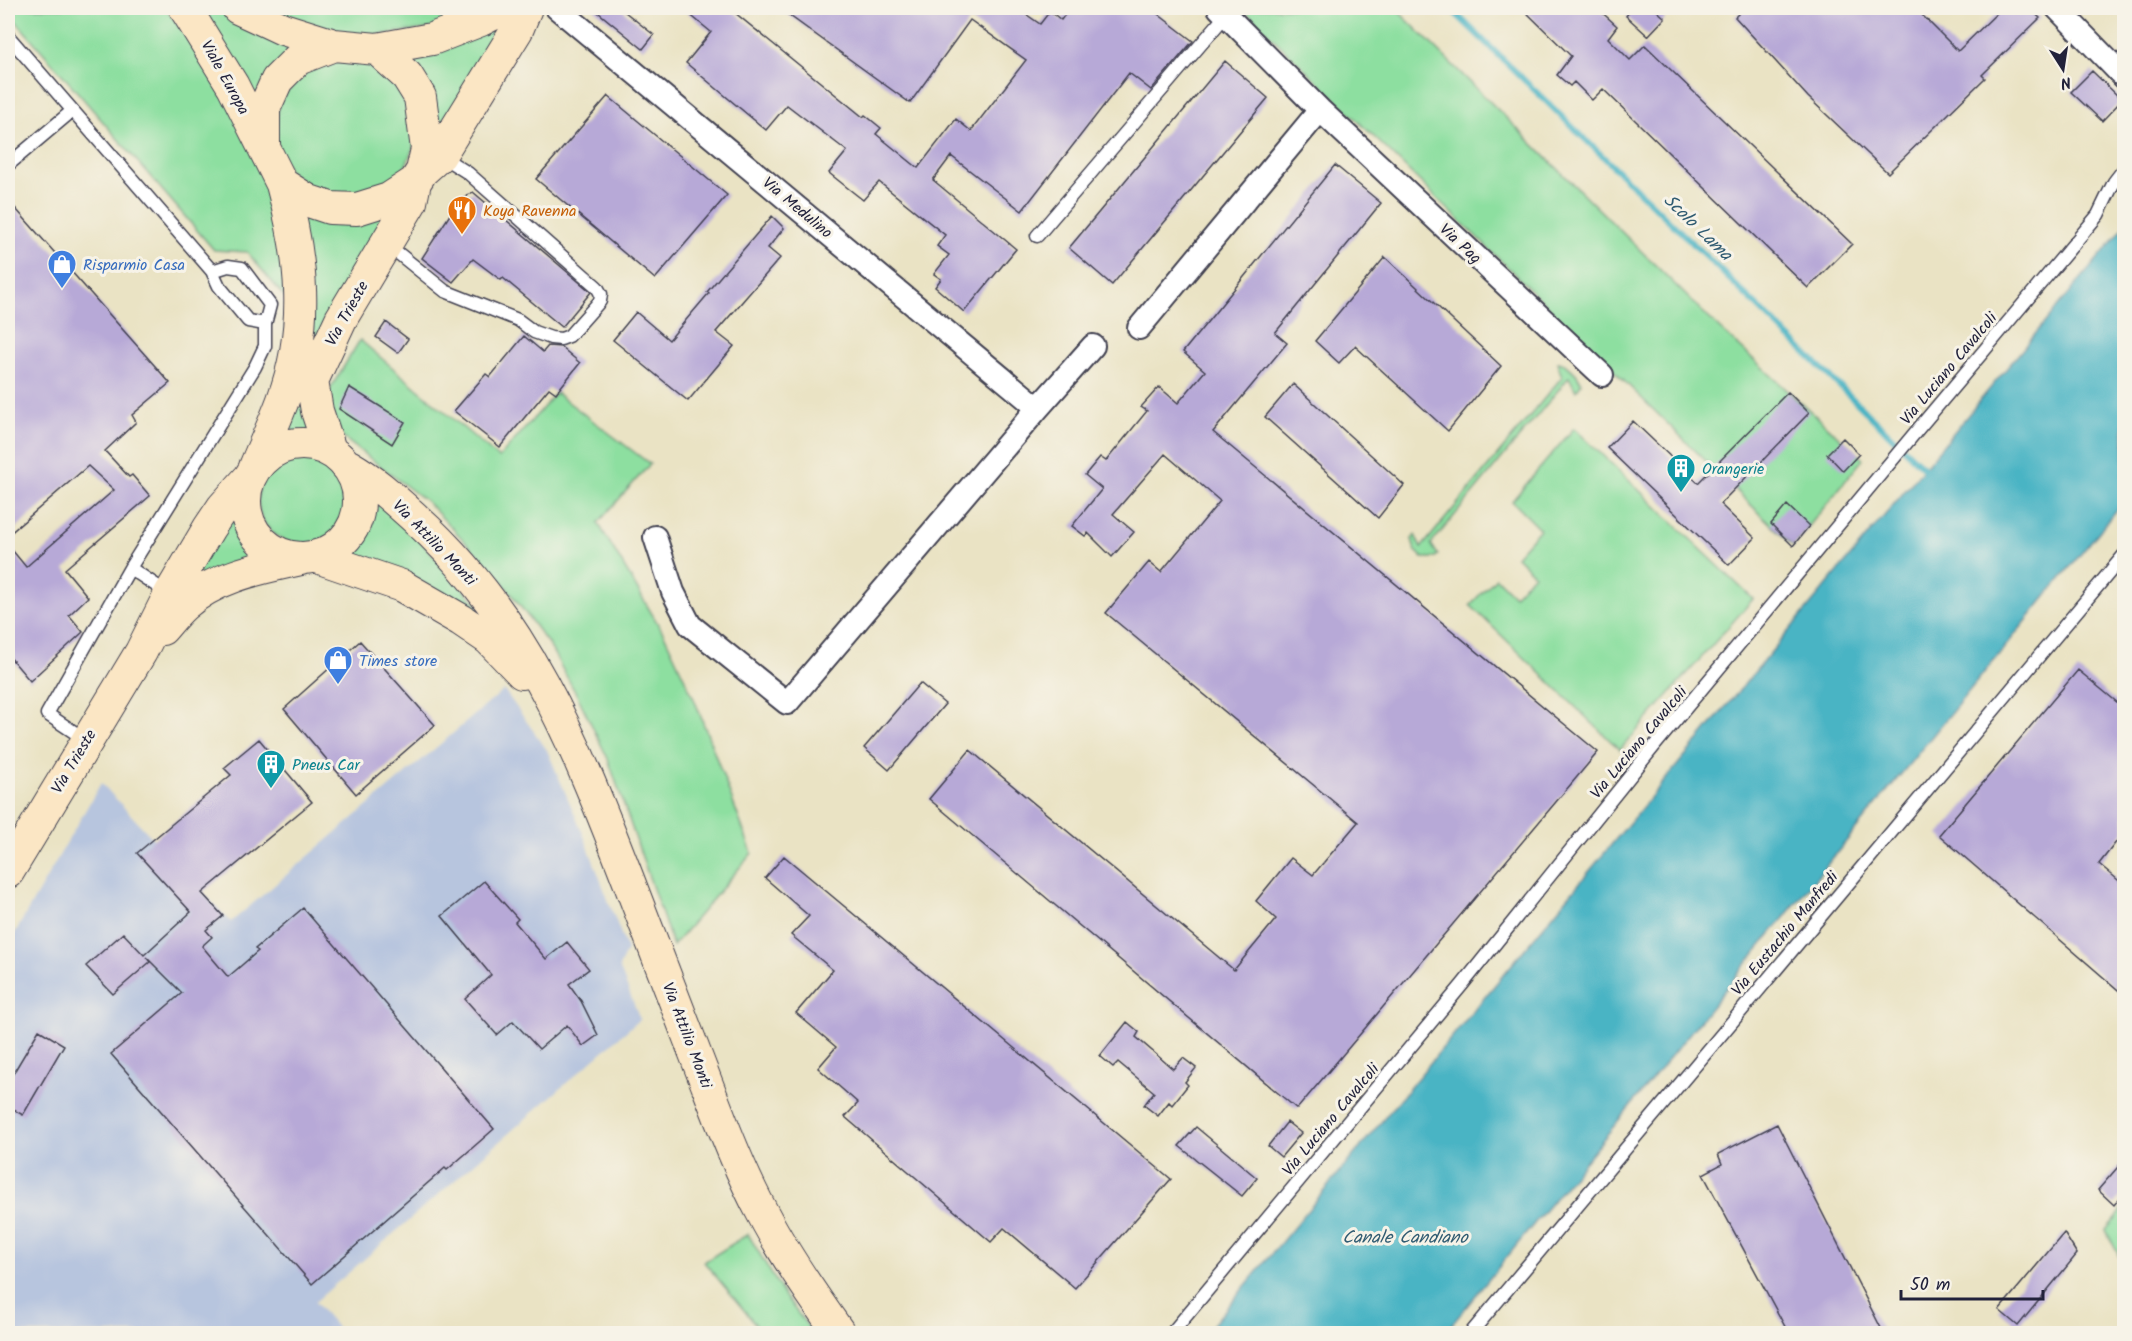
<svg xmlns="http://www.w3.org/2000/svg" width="2132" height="1341" font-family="Kalam,sans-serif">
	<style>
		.industrial { fill: #b7c5de }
		.green { fill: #8ddfa0; stroke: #58806e; stroke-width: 1.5 }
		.water { fill: #48b4c4; stroke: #356b80; stroke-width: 1.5 }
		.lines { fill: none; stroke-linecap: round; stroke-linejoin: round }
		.stream { stroke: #48b4c4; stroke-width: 6 }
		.building { fill: #b7a9d7 }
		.lane-casing { stroke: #403f50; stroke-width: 15 }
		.street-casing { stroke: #403f50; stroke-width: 26 }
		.secondary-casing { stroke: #403f50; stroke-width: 34 }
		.lane { stroke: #fff; stroke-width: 12 }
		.street { stroke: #fff; stroke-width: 22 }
		.secondary { stroke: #fbe6c4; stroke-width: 32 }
		.labels { text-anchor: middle; stroke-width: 6; stroke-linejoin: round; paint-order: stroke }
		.street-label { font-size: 16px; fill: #22223b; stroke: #f7f3e8 }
		.food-label { font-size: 16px; fill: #c56008; stroke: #f7f3e8; text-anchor: start }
		.shop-label { font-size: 16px; fill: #366cbe; stroke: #f7f3e8; text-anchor: start }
		.culture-label { font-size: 16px; fill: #0d838f; stroke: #f7f3e8; text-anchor: start }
		.water-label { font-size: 18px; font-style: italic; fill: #315c72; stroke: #f7f3e8 }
	</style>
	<rect width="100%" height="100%" fill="#f7f3e8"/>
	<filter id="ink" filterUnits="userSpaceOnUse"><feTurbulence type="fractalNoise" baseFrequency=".0167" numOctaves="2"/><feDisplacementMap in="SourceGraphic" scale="12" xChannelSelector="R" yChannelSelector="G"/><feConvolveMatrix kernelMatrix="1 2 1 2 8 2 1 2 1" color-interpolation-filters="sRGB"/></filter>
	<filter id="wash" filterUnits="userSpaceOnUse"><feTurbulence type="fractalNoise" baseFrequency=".008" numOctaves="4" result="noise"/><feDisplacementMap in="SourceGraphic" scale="24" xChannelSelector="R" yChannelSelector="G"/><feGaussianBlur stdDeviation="1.35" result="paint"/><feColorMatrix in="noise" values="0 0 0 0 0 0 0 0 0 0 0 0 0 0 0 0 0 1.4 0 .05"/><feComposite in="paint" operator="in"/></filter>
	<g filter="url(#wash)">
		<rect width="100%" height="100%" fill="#eae3c4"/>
		<path class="industrial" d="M 504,690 L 547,750 L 584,836 L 627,950 L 619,967 L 640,1019 L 315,1302 L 342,1333 L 8,1333 L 8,945 L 101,783 L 231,922 Z"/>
		<path class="green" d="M 8,8 L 166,8 L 203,59 L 251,144 L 283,223 L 287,300 L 247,252 L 214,250 L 8,12 Z
			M 195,8 L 220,8 L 252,29 L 299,47 L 257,106 Z
			M 257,8 L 480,8 L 435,28 L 351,38 Z
			M 1242,8 L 1395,8 L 1718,327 L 1863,459 L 1793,546 Z
			M 512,13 L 440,137 L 403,55 Z
			M 333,59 L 356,60 L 378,67 L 409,101 L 414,146 L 405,167 L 390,185 L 345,202 L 300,187 L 274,147 L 279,100 L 311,67 Z
			M 397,203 L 326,327 L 316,432 L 299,433 L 277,442 L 296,207 Z
			M 360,340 L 499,458 L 556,393 L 650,464 L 598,523 L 664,634 L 695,701 L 752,853 L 673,946 L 608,759 L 579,699 L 549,645 L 498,576 L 427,502 L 337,433 L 324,399 Z
			M 1557,362 C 1566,362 1580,375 1581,384 L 1576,391 L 1569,377 L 1431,544 L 1438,555 L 1434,558 L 1423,558 L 1415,550 L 1412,539 L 1415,535 L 1421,548 L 1562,377 Z
			M 1574,428 L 1753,599 L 1620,750 L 1470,605 L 1496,578 L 1514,596 L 1534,574 L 1516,556 L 1540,529 L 1512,501 Z
			M258 500a44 44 0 1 1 88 0a44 44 0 1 1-88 0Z
			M 375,490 L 500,630 L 348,556 C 366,536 375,518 375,490 Z
			M 232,516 C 239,532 246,544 259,556 L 186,584 Z
			M 2124,1208 L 2124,1266 L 2106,1230 Z
			M 748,1234 L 784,1295 L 813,1333 L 763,1333 L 704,1262 Z"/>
		<path class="water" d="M 2124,227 L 2124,501 L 1445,1333 L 1206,1333 Z"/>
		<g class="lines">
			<path class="stream" d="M 1450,8 L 1924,468"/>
		</g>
		<g id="blocks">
			<path class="building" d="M 593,8 L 620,8 L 654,35 L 643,49 Z
				M 682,8 L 729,8 L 863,117 L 865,115 L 881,128 L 876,134 L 918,168 L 956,119 L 971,131 L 1026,60 L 970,20 L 910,103 L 779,8 L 1017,8 L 1040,24 L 1050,11 L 1061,20 L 1070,8 L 1150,8 L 1193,41 L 1151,90 L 1129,73 L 1022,211 L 951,156 L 933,180 L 1016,249 L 964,312 L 935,287 L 941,279 L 934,274 L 949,255 L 937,246 L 945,235 L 879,182 L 863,200 L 849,189 L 829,173 L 847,151 L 787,105 L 766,130 L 686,63 L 711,32 Z
				M 1522,8 L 1597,8 L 1617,26 L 1608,38 L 1630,60 L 1645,45 L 1852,244 L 1808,288 L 1603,89 L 1592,100 L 1574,82 L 1570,86 L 1557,75 L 1571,56 Z
				M 1632,8 L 1654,8 L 1665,18 L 1648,36 L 1626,16 Z
				M 1744,8 L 1915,8 L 1958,51 L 2002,8 L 2029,8 L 2040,18 L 1982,75 L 1985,78 L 1888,173 L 1808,97 L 1735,17 Z
				M 1225,61 L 1268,98 L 1112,285 L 1069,248 Z
				M 2092,71 L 2122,100 L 2102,121 L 2071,92 Z
				M 608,96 L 727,195 L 655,279 L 536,179 Z
				M 1335,165 L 1381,203 L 1275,333 L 1287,343 L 1213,432 L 1598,752 L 1297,1109 L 929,799 L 970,750 L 1234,970 L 1276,919 L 1256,901 L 1291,858 L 1313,875 L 1358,822 L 1106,613 L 1149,562 L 1161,572 L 1220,501 L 1165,454 L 1113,514 L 1134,532 L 1112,557 L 1088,533 L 1085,536 L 1072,526 L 1102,489 L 1085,475 L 1100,457 L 1106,461 L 1147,411 L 1141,407 L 1159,387 L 1178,403 L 1205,371 L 1183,352 Z
				M 473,192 L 591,292 L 562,327 L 503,278 L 501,280 L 473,259 L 453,282 L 422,258 L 458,202 Z
				M 8,200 L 170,383 L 132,415 L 136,422 L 105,451 L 129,477 L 132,475 L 150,496 L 65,569 L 88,597 L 69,615 L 83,632 L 30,681 L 8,655 L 8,545 L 26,567 L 114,490 L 88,466 L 8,535 Z
				M 772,216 L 784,228 L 768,248 L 780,258 L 716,332 L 734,346 L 688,401 L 613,340 L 636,312 L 669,340 L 709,293 L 707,292 Z
				M 1385,257 L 1501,366 L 1448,431 L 1355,346 L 1339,363 L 1315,341 Z
				M 386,322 L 408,339 L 398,353 L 376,337 Z
				M 524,336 L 543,352 L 548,346 L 561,347 L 580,363 L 556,393 L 549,388 L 500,447 L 454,411 L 486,374 L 490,377 Z
				M 1293,384 L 1404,485 L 1378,518 L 1265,417 Z
				M 349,387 L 405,422 L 392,444 L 339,409 Z
				M 1788,392 L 1809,413 L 1720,504 L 1755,538 L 1729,565 L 1607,448 L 1633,421 L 1698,483 Z
				M 1843,438 L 1859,454 L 1843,471 L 1827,454 Z
				M 1787,505 L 1809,526 L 1793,546 L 1771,524 Z
				M 360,641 L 435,725 L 356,794 L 284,709 Z
				M 2078,670 L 2124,708 L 2124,832 L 2099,864 L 2124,885 L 2124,995 L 1939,835 Z
				M 920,683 L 945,704 L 889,770 L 864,748 Z
				M 259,739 L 312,802 L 202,893 L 223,916 L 206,930 L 212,937 L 202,946 L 228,977 L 258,951 L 255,949 L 303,908 L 494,1129 L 447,1170 L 445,1168 L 312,1284 L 111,1054 L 182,993 L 146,957 L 150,962 L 113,994 L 86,966 L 123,933 L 144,955 L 191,912 L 137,853 L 231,775 L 224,768 Z
				M 784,856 L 1171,1179 L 1075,1288 L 1004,1228 L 991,1242 L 845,1117 L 858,1103 L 818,1068 L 836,1047 L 796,1013 L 833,970 L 791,935 L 809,916 L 765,878 Z
				M 484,881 L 518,919 L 515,922 L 546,959 L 567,942 L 589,969 L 569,984 L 581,1001 L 598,1035 L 583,1046 L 567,1025 L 539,1049 L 513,1021 L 497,1035 L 465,999 L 491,975 L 442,916 Z
				M 1127,1022 L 1139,1032 L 1136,1037 L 1173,1069 L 1183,1058 L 1196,1068 L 1185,1082 L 1188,1085 L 1172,1105 L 1169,1102 L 1158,1116 L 1144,1105 L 1154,1092 L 1118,1062 L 1113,1067 L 1100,1056 Z
				M 39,1030 L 64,1045 L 23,1115 L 8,1107 L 8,1082 Z
				M 1287,1122 L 1301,1133 L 1281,1157 L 1268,1146 Z
				M 1777,1124 L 1884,1334 L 1789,1334 L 1703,1174 L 1722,1164 L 1718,1154 Z
				M 1196,1127 L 1257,1178 L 1242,1196 L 1179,1146 Z
				M 2124,1160 L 2124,1193 L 2114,1205 L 2098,1190 Z
				M 2064,1233 L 2077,1254 L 2018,1326 L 1999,1310 Z"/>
		</g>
	</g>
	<g filter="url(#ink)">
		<use href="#blocks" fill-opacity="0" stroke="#403f50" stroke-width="1.5"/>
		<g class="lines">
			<g class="lane-casing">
				<path id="lane" d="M 8,36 L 212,271 L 219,286 L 248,321 L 265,324 L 270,305 L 242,268 L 228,266 L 212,271
					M 8,165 L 72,111
					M 1037,236 L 1226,15
					M 388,245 L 445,291 L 518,320 L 534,332 L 551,338 L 561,339 L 569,336 L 600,301 L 601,294 L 597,287 L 468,173 L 441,156
					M 130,568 L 169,594
					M 86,740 L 47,714 L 130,568 L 255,367 L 265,346 L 265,324
					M 1171,1334 L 1462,985 L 1655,745 L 1919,428 L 2098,215 L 2114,182 L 2124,169
					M 1470,1334 L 2124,555"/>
			</g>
			<g class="street-casing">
				<path id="street" d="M 557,8 L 1038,408
					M 1219,8 L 1320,110 L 1602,375
					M 2057,8 L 2124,77
					M 1139,328 L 1320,110
					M 655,537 L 673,592 L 690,625 L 787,703 L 1038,408 L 1093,346"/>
			</g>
			<g class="secondary-casing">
				<path id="secondary" d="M 185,8 L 233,86 L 282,184 L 309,201 L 330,208 L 357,209 L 389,199 L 415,182 L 422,171 L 427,149 L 420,97 L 407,76 L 377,49 L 334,45 L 298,59 L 277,80 L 264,109 L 264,148
					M 238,8 L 283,29 L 334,45
					M 377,49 L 432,39 L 481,20 L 505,8
					M 422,171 L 440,155 L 517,30 L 526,8
					M245 501a57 57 0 1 1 114 0a57 57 0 1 1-114 0Z
					M 330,450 L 317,411 L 312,381 L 341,319 L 411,202 L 415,182
					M 349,466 C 375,481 394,499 416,519 C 524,616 575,742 626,874 C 651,939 676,1004 701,1069 C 720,1118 738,1168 763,1214 C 785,1256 812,1295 840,1334
					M 255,467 C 264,445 275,422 283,400 C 310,326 302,258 282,184
					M 317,557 L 402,586 L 461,620 L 489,639 L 522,673
					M 162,629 C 169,621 176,612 184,605 C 216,576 261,568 301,559
					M 8,872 L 141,652 L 170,594 L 209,528 L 223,507 L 249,478"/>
			</g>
			<use href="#lane" class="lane"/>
			<use href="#street" class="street"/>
			<use href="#secondary" class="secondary"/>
		</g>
	</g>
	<defs>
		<g id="restaurant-pin" transform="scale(1.5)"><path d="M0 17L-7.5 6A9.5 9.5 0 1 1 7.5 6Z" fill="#e8710a" stroke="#f7f3e8"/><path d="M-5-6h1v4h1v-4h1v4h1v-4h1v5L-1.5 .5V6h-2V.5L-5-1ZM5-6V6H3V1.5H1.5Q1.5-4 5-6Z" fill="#fff"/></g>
		<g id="shop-pin" transform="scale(1.5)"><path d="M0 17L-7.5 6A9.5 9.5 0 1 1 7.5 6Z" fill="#3f7fe0" stroke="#f7f3e8"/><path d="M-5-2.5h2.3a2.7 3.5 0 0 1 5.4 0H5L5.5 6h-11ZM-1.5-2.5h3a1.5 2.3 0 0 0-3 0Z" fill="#fff"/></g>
		<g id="building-pin" transform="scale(1.5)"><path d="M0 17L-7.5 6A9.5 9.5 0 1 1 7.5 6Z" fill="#0f9aa8" stroke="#f7f3e8"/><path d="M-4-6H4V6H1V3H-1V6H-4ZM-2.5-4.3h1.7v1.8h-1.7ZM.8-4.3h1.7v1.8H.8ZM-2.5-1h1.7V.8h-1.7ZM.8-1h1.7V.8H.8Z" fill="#fff"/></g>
	</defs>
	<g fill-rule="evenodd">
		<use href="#restaurant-pin" x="462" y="210"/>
		<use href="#shop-pin" x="62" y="264"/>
		<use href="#building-pin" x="1681" y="468"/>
		<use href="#shop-pin" x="338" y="660"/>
		<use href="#building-pin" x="271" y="764"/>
	</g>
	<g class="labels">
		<g class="street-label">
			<text transform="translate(226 77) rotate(61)" y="6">Viale Europa</text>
			<text transform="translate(798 207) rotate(40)" y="6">Via Medulino</text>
			<text transform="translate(1461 243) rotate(43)" y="6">Via Pag</text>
			<text transform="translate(346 313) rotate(-61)" y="6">Via Trieste</text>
			<text transform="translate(1948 368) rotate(-50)" y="6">Via Luciano Cavalcoli</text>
			<text transform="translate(435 542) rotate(46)" y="6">Via Attilio Monti</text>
			<text transform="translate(1638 742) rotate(-50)" y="6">Via Luciano Cavalcoli</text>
			<text transform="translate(73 761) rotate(-59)" y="6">Via Trieste</text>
			<text transform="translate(1784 933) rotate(-50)" y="6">Via Eustachio Manfredi</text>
			<text transform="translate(688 1035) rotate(69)" y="6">Via Attilio Monti</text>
			<text transform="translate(1330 1119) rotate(-50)" y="6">Via Luciano Cavalcoli</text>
		</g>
		<g class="food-label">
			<text x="483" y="216">Koya Ravenna</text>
		</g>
		<g class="shop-label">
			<text x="83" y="270">Risparmio Casa</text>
			<text x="359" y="666">Times store</text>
		</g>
		<g class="culture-label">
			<text x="1702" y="474">Orangerie</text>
			<text x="292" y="770">Pneus Car</text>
		</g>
		<g class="water-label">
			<text transform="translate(1698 227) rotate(44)" y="6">Scolo Lama</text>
			<text x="1405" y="1243">Canale Candiano</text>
		</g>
	</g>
	<rect width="2132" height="1341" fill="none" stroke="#f7f3e8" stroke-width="30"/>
	<g transform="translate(2063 69) rotate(168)" stroke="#f7f3e8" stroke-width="4.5" paint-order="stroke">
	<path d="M0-4.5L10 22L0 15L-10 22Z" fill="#22223b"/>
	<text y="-9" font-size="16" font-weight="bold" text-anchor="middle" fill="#22223b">N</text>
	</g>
	<path d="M1901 1290v9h142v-9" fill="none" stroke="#22223b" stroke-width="3"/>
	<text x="1910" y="1290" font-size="18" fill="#22223b" stroke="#f7f3e8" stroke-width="4.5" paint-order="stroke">50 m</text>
</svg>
